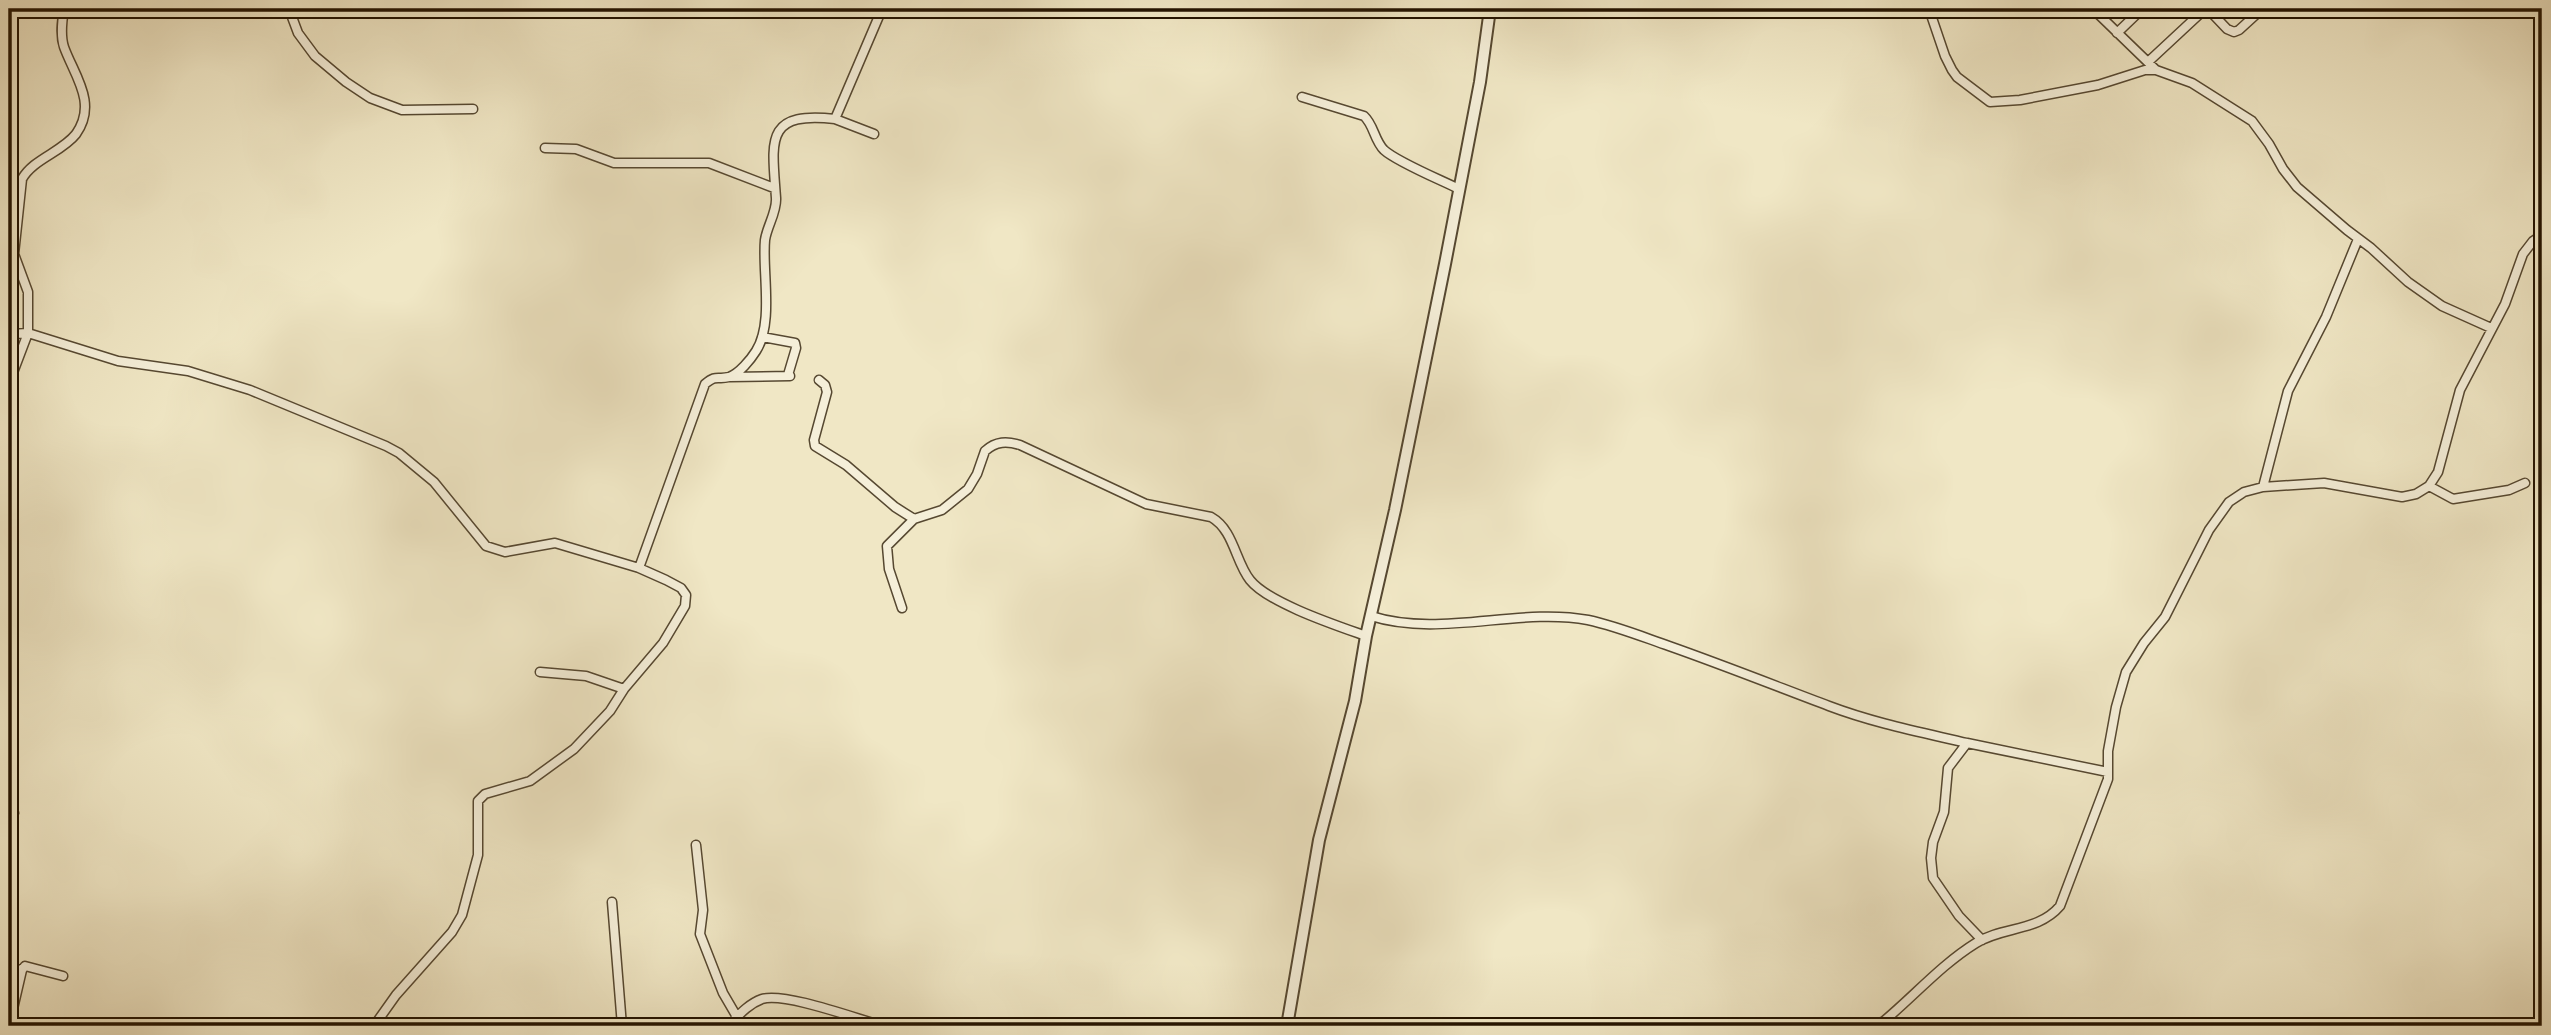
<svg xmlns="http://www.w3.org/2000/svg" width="2551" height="1035" font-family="'IM FELL French Canon',serif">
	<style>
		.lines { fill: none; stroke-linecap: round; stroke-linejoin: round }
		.minor-casing { stroke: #564831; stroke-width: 11 }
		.tertiary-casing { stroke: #564831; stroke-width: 14 }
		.minor { stroke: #f5efd9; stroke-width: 8 }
		.tertiary { stroke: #f5efd9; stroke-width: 10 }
	</style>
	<rect width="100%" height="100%" fill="#f0e7c5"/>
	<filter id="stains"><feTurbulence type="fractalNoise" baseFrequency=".00286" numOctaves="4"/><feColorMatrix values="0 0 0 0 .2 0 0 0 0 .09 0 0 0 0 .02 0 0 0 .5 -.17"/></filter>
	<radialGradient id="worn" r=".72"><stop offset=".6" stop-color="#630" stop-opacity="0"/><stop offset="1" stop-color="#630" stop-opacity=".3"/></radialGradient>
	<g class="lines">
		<g class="minor-casing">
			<path id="minor" d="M 289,9 L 298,33 L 315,56 L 346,82 L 370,98 L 402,110 L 473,109
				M 1929,9 L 1945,56 L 1952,70 L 1957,77 L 1990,102 L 2020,100 L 2098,85 L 2145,70 L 2156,70 L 2192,83 L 2252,121 L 2269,144 L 2283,169 L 2297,187 L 2347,230 L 2371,248 L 2408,282 L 2442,306 L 2491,328
				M 2093,9 L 2156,70
				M 2208,9 L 2227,29 L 2234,32 L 2239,30 L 2262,9
				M 2117,33 L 2142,9
				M 2148,62 L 2205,9
				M 1302,97 L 1364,116 C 1374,125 1374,140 1384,150 C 1397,162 1441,180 1459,189
				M 835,119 L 874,134
				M 545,148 L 576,149 L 614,163 L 709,163 L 774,188
				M 9,334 L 28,333 L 118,361 L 188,371 L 250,390 L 386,446 L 399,453 L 434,482 L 486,546 L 505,552 L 555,543 L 639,568
				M 762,337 L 795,343 L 796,348 L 788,375
				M 730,377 L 790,376
				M 819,380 L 825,385 L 827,392 L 814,440 L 815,446 L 846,465 L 895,507 L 914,519
				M 9,383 L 28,333 L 28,292 L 14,254 L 22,179 C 33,159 62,152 76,134 C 98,103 74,75 64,47 C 60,35 62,21 64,9
				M 2429,486 L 2453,499 L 2509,490 L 2525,483
				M 2263,487 L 2288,391 L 2326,317 L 2358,239
				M 902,608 L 889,569 L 887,546 L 914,519 L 942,510 L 968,489 L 977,474 L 985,451 C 996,441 1007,441 1020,445 L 1146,504 L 1211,517 C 1234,530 1235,561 1250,580 C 1268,603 1338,626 1366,636
				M 1371,616 C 1440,638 1519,607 1588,620 C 1616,626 1643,637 1669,646 C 1723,665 1776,686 1829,706 C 1874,723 1920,732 1967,743 L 1948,768 L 1944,812 L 1933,842 L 1931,858 L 1933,878 L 1959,916 L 1982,940
				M 540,672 L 586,676 L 624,689
				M 1967,743 L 2108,772
				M 9,812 L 14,813
				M 696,845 L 703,910 L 700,934 L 723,993 L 737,1017
				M 612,902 L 622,1026
				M 9,968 L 22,970 L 25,966 L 63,976
				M 9,1026 L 22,970
				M 374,1026 L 396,995 L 452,932 L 462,915 L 478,855 L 478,801 L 485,794 L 530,781 L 574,749 L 610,711 L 624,689 L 663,643 L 685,606 L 686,595 L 681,588 L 666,580 L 639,568 L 705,384 C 717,374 717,380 729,377 C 739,374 751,359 756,351 C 774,323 762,271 765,240 C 767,226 777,212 776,198 C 772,141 764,111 835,119 L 882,9
				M 728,1026 C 738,1016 748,1004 762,999 C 785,992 857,1019 883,1026
				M 1874,1026 L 1884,1021 C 1914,996 1942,964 1976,943 C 2003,926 2038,932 2060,906 L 2108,779 L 2108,751 L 2116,707 L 2126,672 L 2144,643 L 2165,617 L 2209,530 L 2229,502 L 2244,492 L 2263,487 L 2324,483 L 2402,497 L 2416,494 L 2429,486 L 2438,472 L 2460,390 L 2505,304 L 2523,254 L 2533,241 L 2542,235"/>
		</g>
		<g class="tertiary-casing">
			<path id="tertiary" d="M 1287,1026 L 1319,840 L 1355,701 L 1366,636 L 1395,510 L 1445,264 L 1480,82 L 1490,9"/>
		</g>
		<use href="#minor" class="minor"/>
		<use href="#tertiary" class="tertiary"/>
	</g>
	<rect width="2551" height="1035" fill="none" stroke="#f0e7c5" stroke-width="35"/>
	<rect x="10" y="10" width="2530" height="1014" fill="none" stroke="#231300" stroke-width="3.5"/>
	<rect x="18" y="18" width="2516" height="1000" fill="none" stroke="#231300" stroke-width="2"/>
	<rect width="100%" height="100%" filter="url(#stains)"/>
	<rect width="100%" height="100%" fill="url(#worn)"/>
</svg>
